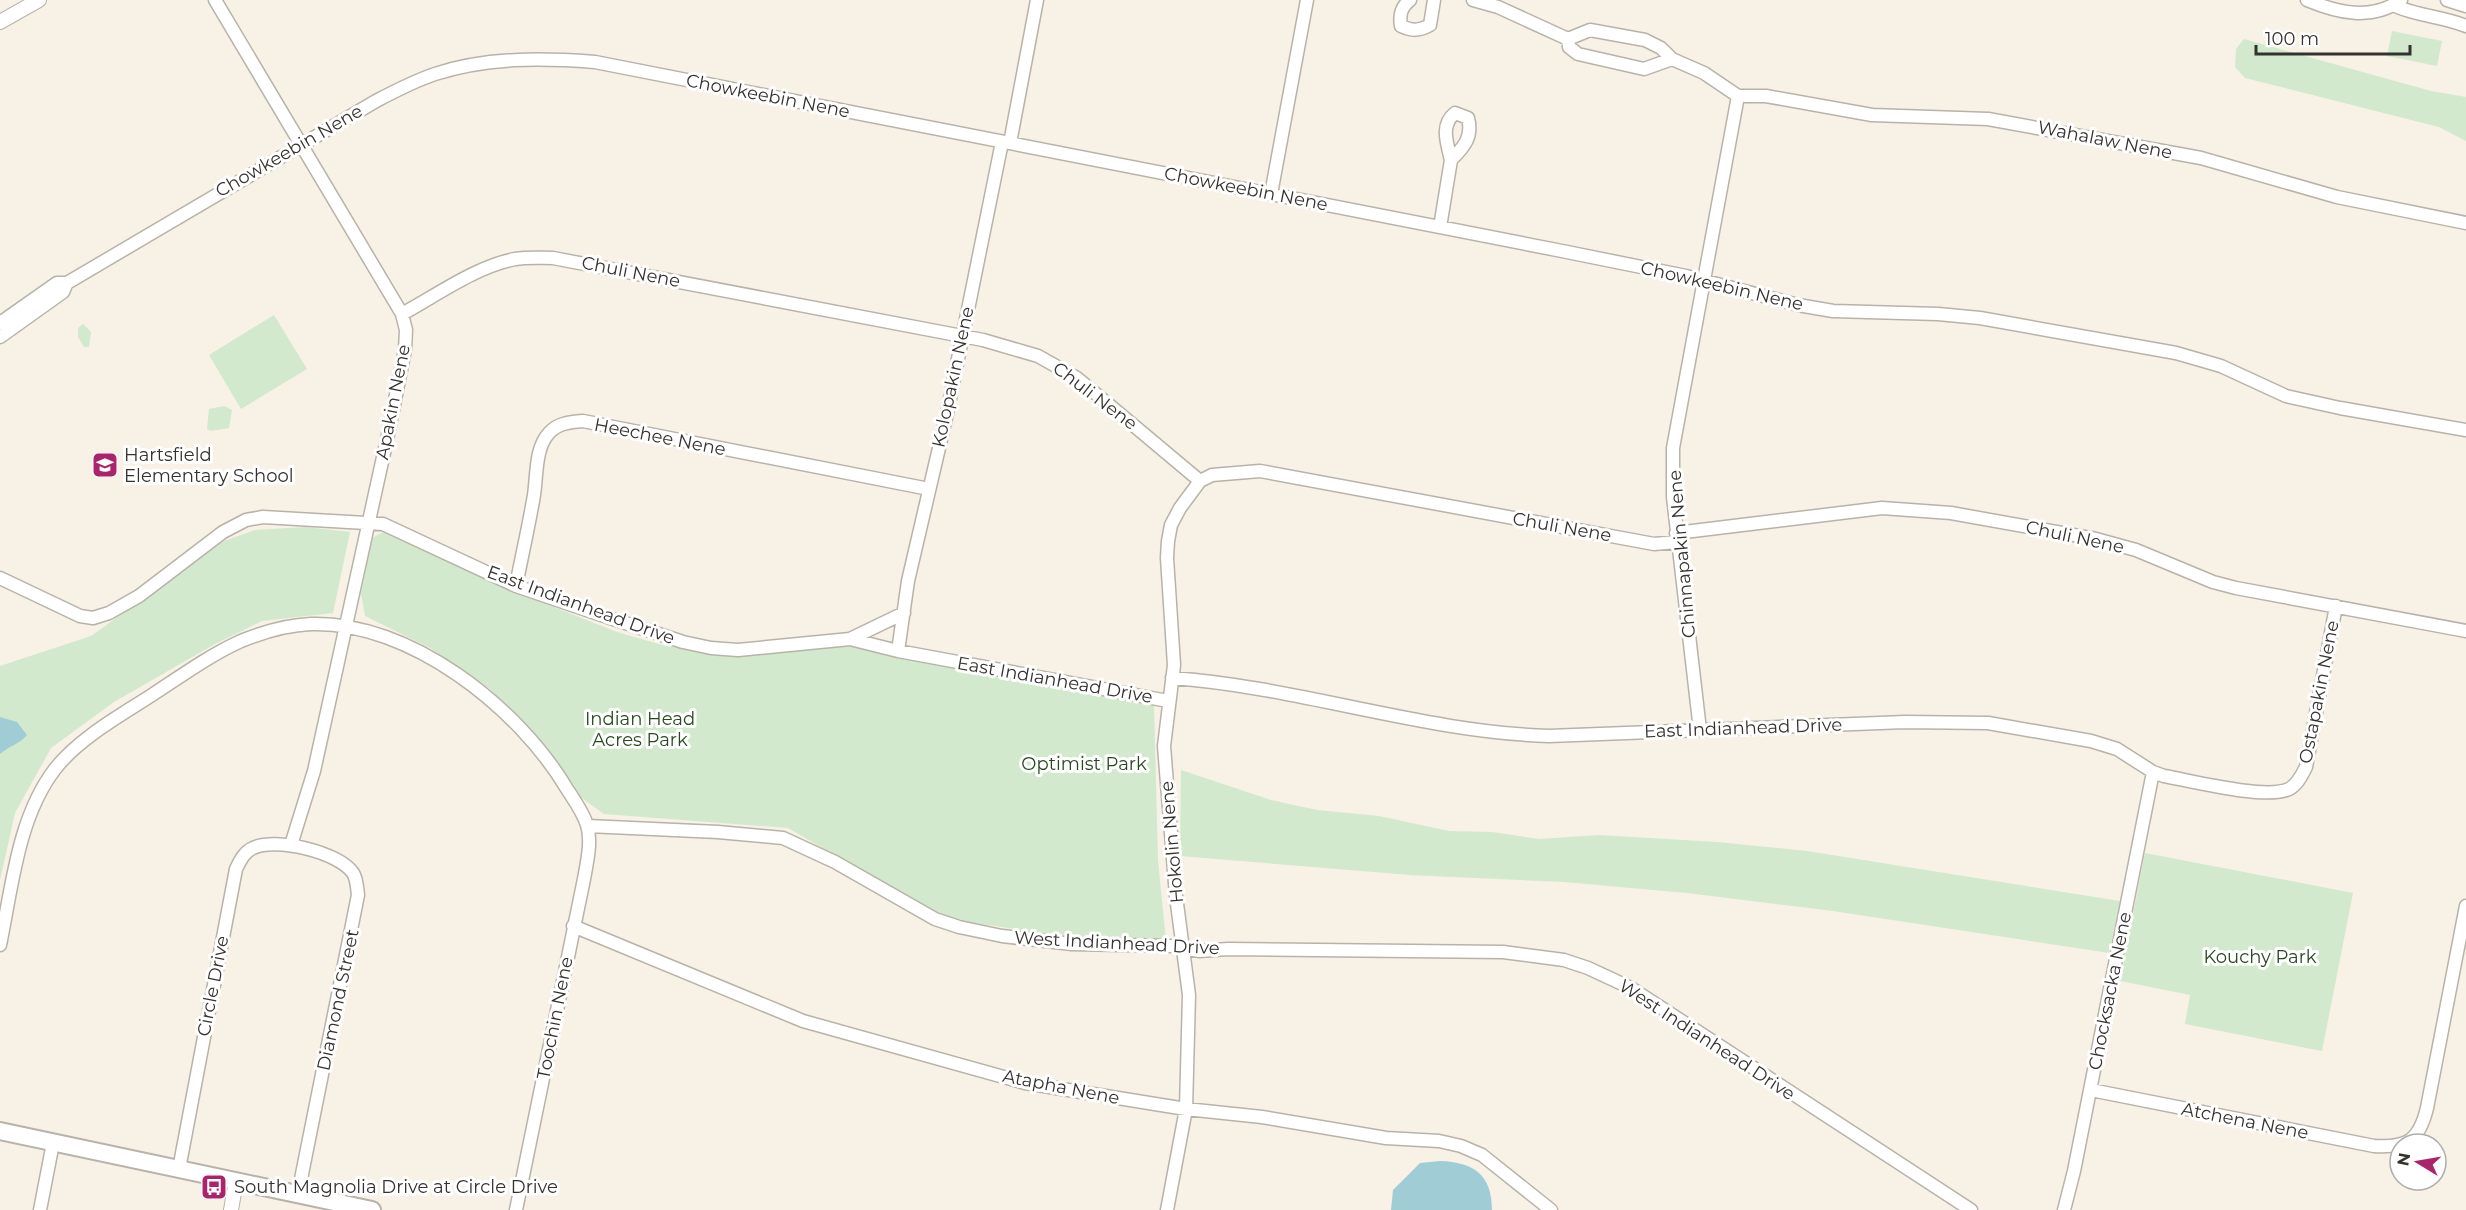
<svg xmlns="http://www.w3.org/2000/svg" width="2466" height="1210" font-family="Montserrat,sans-serif">
	<style>
		.green { fill: #d2e9cd }
		.water { fill: #a0cdd5 }
		.lines { fill: none; stroke-linecap: round; stroke-linejoin: round }
		.minor-casing { stroke: #b8b3a8; stroke-width: 15 }
		.tertiary-casing { stroke: #b8b3a8; stroke-width: 16 }
		.secondary-casing { stroke: #b8b3a8; stroke-width: 20 }
		.minor { stroke: #fff; stroke-width: 12 }
		.tertiary { stroke: #fff; stroke-width: 14 }
		.secondary { stroke: #fff; stroke-width: 16 }
		.labels { text-anchor: middle; stroke-width: 6; stroke-linejoin: round; paint-order: stroke }
		.street-label { font-size: 18px; fill: #34322e; stroke: #fff }
		.poi-label { font-size: 18px; fill: #34322e; stroke: #fff; text-anchor: start }
		.park-label { font-size: 18px; fill: #284920; stroke: #fff }
	</style>
	<rect width="100%" height="100%" fill="#f7f1e6"/>
	<path class="green" d="M 2392,31 L 2442,41 L 2437,66 L 2387,56 Z
		M 2244,39 L 2431,91 L 2466,97 L 2466,141 L 2439,127 L 2245,78 L 2235,67 L 2236,49 Z
		M 274,315 L 307,369 L 241,409 L 209,355 Z
		M 83,324 L 91,332 L 89,347 L 84,347 L 78,337 L 78,328 Z
		M 224,406 L 232,410 L 229,428 L 211,431 L 207,429 L 209,409 Z
		M 306,527 L 350,532 L 333,613 L 262,621 L 215,644 L 114,702 L 51,748 L 15,813 L 0,880 L 0,666 L 91,636 L 224,541 L 255,530 Z
		M 383,532 L 417,544 L 521,594 L 617,632 L 662,645 L 710,654 L 843,644 L 1154,704 L 1158,860 L 1166,941 L 1073,938 L 969,922 L 932,912 L 788,828 L 604,814 L 579,796 L 537,738 L 489,688 L 430,648 L 365,616 L 361,594 L 372,538 Z
		M 1181,770 L 1271,800 L 1317,810 L 1379,816 L 1449,831 L 1492,832 L 1539,839 L 1599,835 L 1717,842 L 1807,851 L 2120,901 L 2109,953 L 1833,911 L 1687,893 L 1564,882 L 1410,875 L 1180,856 Z
		M 2145,853 L 2353,893 L 2322,1051 L 2185,1024 L 2190,995 L 2120,981 Z"/>
	<path class="water" d="M 0,717 L 17,722 L 27,735 C 20,744 9,746 0,754 Z
		M 1440,1161 C 1474,1162 1492,1175 1492,1210 L 1391,1210 L 1393,1190 L 1420,1163 Z"/>
	<g class="lines">
		<g class="minor-casing">
			<path id="minor" d="M 215,0 L 402,314 L 406,330 L 405,350 L 389,430 L 314,771 L 291,845
				M 1410,0 C 1401,7 1399,15 1401,26 C 1412,31 1419,31 1430,25 L 1434,0
				M 1473,0 L 1498,7 L 1568,39
				M 2307,0 C 2338,13 2372,21 2401,0
				M 2447,0 L 2466,6
				M 2393,5 C 2416,16 2442,16 2466,26
				M 1568,39 L 1590,30 L 1645,40 L 1661,48 L 1672,59 L 1704,73 L 1738,96 L 1766,96 L 1872,115 L 1988,119 L 2201,158 L 2337,197 L 2466,223
				M 1568,39 L 1569,47 L 1578,54 L 1644,69 L 1672,59
				M 1455,113 L 1468,118 C 1473,137 1464,147 1451,160 C 1447,143 1440,125 1455,113 Z
				M 1010,143 L 1037,0
				M 1271,194 L 1307,0
				M 1440,227 L 1451,160
				M 402,314 C 437,295 475,267 515,259 C 528,257 540,258 553,258 L 983,340 L 1038,356 L 1077,378 L 1200,481
				M 0,323 L 57,283 L 67,283 L 376,101 C 395,91 414,81 435,74 C 487,57 541,58 595,62 L 1562,251 L 1686,276 L 1798,305 L 1833,311 L 1938,314 L 1980,318 L 2176,353 L 2221,366 L 2286,396 L 2340,408 L 2466,430
				M 0,337 L 63,292 L 67,283
				M 1676,533 L 1882,508 L 1951,513 L 2096,539 L 2136,550 L 2213,582 L 2236,588 L 2466,631
				M 0,578 L 80,616 L 93,618 L 109,613 L 139,596 L 223,532 L 246,520 L 263,517 L 383,524 L 516,586 L 613,619 L 683,642 L 711,648 L 738,650 L 850,639 L 898,651 L 1168,701
				M 516,586 C 522,555 529,525 534,495 C 537,475 535,448 549,433 C 558,423 570,422 583,421 L 929,489
				M 850,639 L 904,613
				M 898,651 L 908,581 L 946,418 L 1002,142
				M 1172,678 C 1299,687 1422,732 1549,736 L 1905,722 L 1988,723 L 2091,741 L 2117,749 L 2153,772 L 2164,776 C 2192,781 2266,800 2289,789 C 2297,785 2302,775 2306,767 L 2336,606
				M 1700,730 L 1673,497 L 1673,448 L 1738,96
				M 588,826 L 718,832 L 783,838 L 835,862 L 935,919 L 959,927 L 1002,936 L 1072,944 L 1172,946 L 1199,951 L 1228,949 L 1503,952 L 1564,960 L 1588,968 L 1631,988 L 1971,1210
				M 573,926 L 803,1021 L 1025,1083 L 1186,1109 L 1262,1117 L 1386,1138 L 1439,1141 L 1461,1146 L 1482,1155 L 1551,1210
				M 0,945 C 12,887 18,817 55,769 C 78,739 121,715 152,695 C 181,676 210,655 241,641 C 263,632 287,625 311,624 C 410,621 519,708 567,789 C 574,800 583,812 587,825 C 592,841 587,862 584,879 L 516,1210
				M 2091,1090 L 2374,1146 C 2407,1148 2419,1141 2427,1108 L 2466,906
				M 179,1169 L 236,869 C 240,861 244,852 253,848 C 275,837 339,852 353,873 C 357,879 357,888 358,895 L 298,1194
				M 40,1210 L 53,1143
				M 1167,1210 L 1186,1109 L 1189,995 L 1176,896 L 1164,746 L 1174,665 L 1167,558 L 1168,541 L 1171,525 L 1180,508 L 1200,481 L 1212,475 L 1260,471 L 1654,544 L 1677,542
				M 2064,1210 L 2074,1171 L 2153,772"/>
		</g>
		<g class="tertiary-casing">
			<path id="tertiary" d="M 0,22 L 39,0
				M 231,1210 L 236,1181"/>
		</g>
		<g class="secondary-casing">
			<path id="secondary" d="M 0,1131 L 372,1210"/>
		</g>
		<use href="#minor" class="minor"/>
		<use href="#tertiary" class="tertiary"/>
		<use href="#secondary" class="secondary"/>
	</g>
	<defs>
		<g id="school-square" transform="scale(1.35)"><rect x="-9" y="-9" width="18" height="18" rx="4" fill="#aa246b" stroke="#fff"/><path d="M0-5L7-2L0 1L-7-2ZM-4 1L0 2.5L4 1V4Q0 6-4 4Z" fill="#fff"/></g>
		<g id="bus-square" transform="scale(1.35)"><rect x="-9" y="-9" width="18" height="18" rx="4" fill="#aa246b" stroke="#fff"/><path d="M-5-6H5V4H4V6H2V4H-2V6H-4V4H-5ZM-3.5-4V0h7V-4ZM-3.5 1.2v1.5H-2V1.2ZM2 1.2v1.5H3.5V1.2Z" fill="#fff"/></g>
	</defs>
	<g fill-rule="evenodd">
		<use href="#school-square" x="105" y="465"/>
		<use href="#bus-square" x="214" y="1187"/>
	</g>
	<g class="labels">
		<g class="street-label">
			<text transform="translate(768 96) rotate(11)" y="6">Chowkeebin Nene</text>
			<text transform="translate(2105 140) rotate(11)" y="6">Wahalaw Nene</text>
			<text transform="translate(289 151) rotate(-30)" y="6">Chowkeebin Nene</text>
			<text transform="translate(1246 189) rotate(11)" y="6">Chowkeebin Nene</text>
			<text transform="translate(631 272) rotate(11)" y="6">Chuli Nene</text>
			<text transform="translate(1722 286) rotate(13)" y="6">Chowkeebin Nene</text>
			<text transform="translate(953 377) rotate(-78)" y="6">Kolopakin Nene</text>
			<text transform="translate(1095 396) rotate(37)" y="6">Chuli Nene</text>
			<text transform="translate(393 402) rotate(-79)" y="6">Apakin Nene</text>
			<text transform="translate(660 437) rotate(11)" y="6">Heechee Nene</text>
			<text transform="translate(1562 527) rotate(10)" y="6">Chuli Nene</text>
			<text transform="translate(2075 537) rotate(12)" y="6">Chuli Nene</text>
			<text transform="translate(1682 554) rotate(-95)" y="6">Chinnapakin Nene</text>
			<text transform="translate(581 605) rotate(20)" y="6">East Indianhead Drive</text>
			<text transform="translate(1055 680) rotate(10)" y="6">East Indianhead Drive</text>
			<text transform="translate(2319 692) rotate(-79)" y="6">Ostapakin Nene</text>
			<text transform="translate(1743 728) rotate(-2)" y="6">East Indianhead Drive</text>
			<text transform="translate(1172 842) rotate(-95)" y="6">Hokolin Nene</text>
			<text transform="translate(1117 943) rotate(3)" y="6">West Indianhead Drive</text>
			<text transform="translate(213 986) rotate(-79)" y="6">Circle Drive</text>
			<text transform="translate(2110 991) rotate(-79)" y="6">Chocksacka Nene</text>
			<text transform="translate(338 1000) rotate(-78)" y="6">Diamond Street</text>
			<text transform="translate(555 1018) rotate(-79)" y="6">Toochin Nene</text>
			<text transform="translate(1707 1040) rotate(33)" y="6">West Indianhead Drive</text>
			<text transform="translate(1061 1087) rotate(11)" y="6">Atapha Nene</text>
			<text transform="translate(2245 1121) rotate(11)" y="6">Atchena Nene</text>
		</g>
		<g class="poi-label">
			<text x="124" y="461">Hartsfield<tspan x="124" dy="21">Elementary School</tspan></text>
			<text x="234" y="1193">South Magnolia Drive at Circle Drive</text>
		</g>
		<g class="park-label">
			<text x="640" y="725">Indian Head<tspan x="640" dy="21">Acres Park</tspan></text>
			<text x="1084" y="770">Optimist Park</text>
			<text x="2260" y="963">Kouchy Park</text>
		</g>
	</g>
	<g transform="translate(2418 1162) rotate(281)"><circle r="28" fill="#ffffff" stroke="#aeadab" stroke-width="1.5"/>
	<path d="M0-4.5L10 22L0 15L-10 22Z" fill="#aa246b"/>
	<text y="-9" font-size="16" font-weight="bold" text-anchor="middle" fill="#34322e">N</text>
	</g>
	<path d="M2256 45v9h154v-9" fill="none" stroke="#34322e" stroke-width="3"/>
	<text x="2265" y="45" font-size="18" fill="#34322e" stroke="#ffffff" stroke-width="4.5" paint-order="stroke">100 m</text>
</svg>
